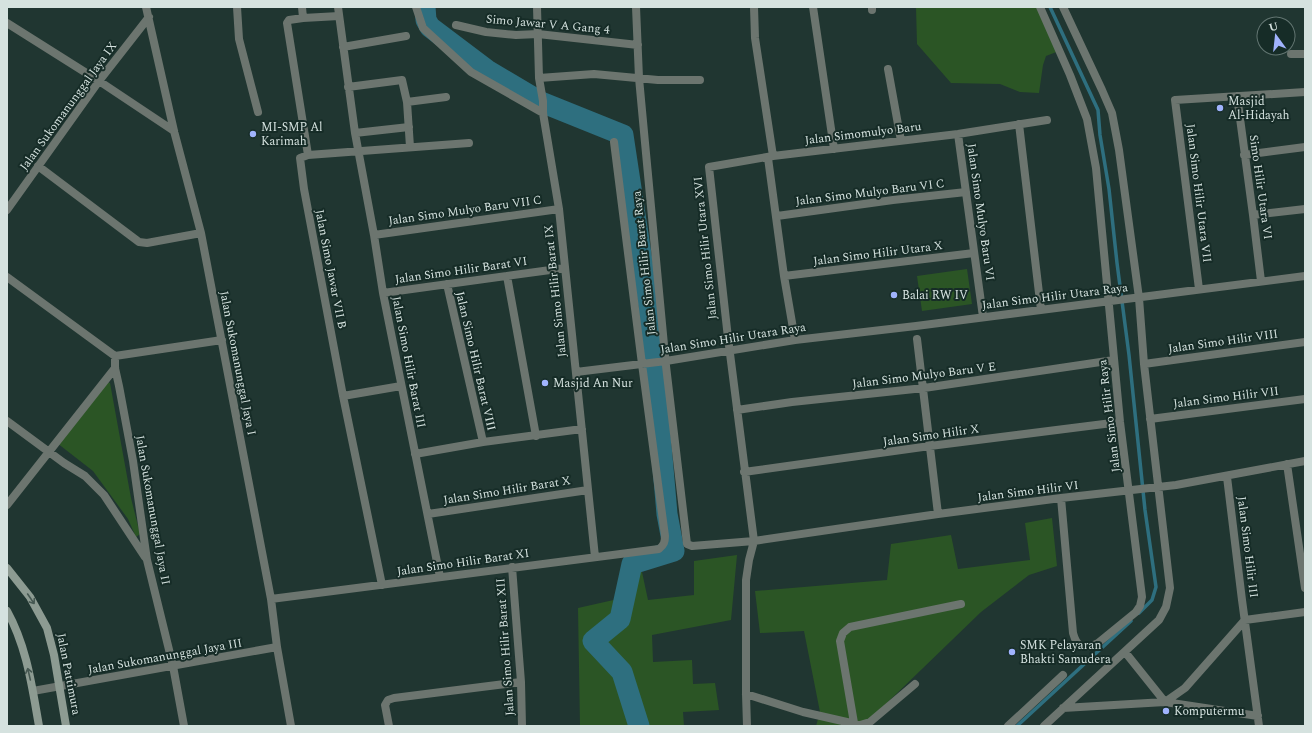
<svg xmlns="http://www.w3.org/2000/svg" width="1312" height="733" font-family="Spectral,serif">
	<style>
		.green { fill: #2b5525 }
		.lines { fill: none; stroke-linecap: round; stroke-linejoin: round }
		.stream { stroke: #2e6f7f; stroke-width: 3.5 }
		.river { stroke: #2e6f7f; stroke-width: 21 }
		.minor { stroke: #6c756f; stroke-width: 8 }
		.secondary { stroke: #8d9b92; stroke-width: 8 }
		.oneway { stroke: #465852 }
		.poi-dot { fill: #a0b3fd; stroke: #162c27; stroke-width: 1.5 }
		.labels { text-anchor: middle; stroke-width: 4; stroke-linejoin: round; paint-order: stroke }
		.street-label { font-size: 12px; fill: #d5e2df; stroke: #162c27 }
		.poi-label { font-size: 12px; fill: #d5e2df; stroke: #162c27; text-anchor: start }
	</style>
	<rect width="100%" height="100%" fill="#203631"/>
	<path class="green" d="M 916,7 L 1039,7 L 1059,51 L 1046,56 L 1043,65 L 1039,93 L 1020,92 L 1000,84 L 951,83 L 917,44 Z
		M 967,269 L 972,304 L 922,311 L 917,276 Z
		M 105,381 L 110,383 L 131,498 L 140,534 L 136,537 L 128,519 L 93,471 L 57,443 Z
		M 1052,518 L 1057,566 L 1029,575 L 981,612 L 863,726 L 816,726 L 820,712 L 804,631 L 760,633 L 755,591 L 887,580 L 891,544 L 951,535 L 958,569 L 1030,560 L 1025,523 Z
		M 737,555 L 731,620 L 652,635 L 653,662 L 692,660 L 693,684 L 715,683 L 719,710 L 683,712 L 684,726 L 580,726 L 578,608 L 618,599 L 619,576 L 642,572 L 648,600 L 694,595 L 694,561 Z"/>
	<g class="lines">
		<path class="stream" d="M 1050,7 L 1098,110 L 1100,135 L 1109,189 L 1117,263 L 1129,355 L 1145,510 L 1156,587 L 1152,600 L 1139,613
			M 1017,726 L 1131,621"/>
		<path class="river" d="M 425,7 L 426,20 L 430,27 L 487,70 L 541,102 L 623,135 L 649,307 L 667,514 L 674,551 L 632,564 L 620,619 L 593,641 L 622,672 L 639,726"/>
		<path class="minor" d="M 146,7 L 174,131 L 201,233 L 271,599 L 277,647 L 291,726
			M 237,7 L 239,39 L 258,112
			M 302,7 L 303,18 L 289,20 L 287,23 L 308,155
			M 338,7 L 355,133 L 374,235 L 383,293 L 440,577
			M 416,7 L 423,28 L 471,72 L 543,113
			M 537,7 L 539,78 L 543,101 L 543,113 L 559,209 L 595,557
			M 636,7 L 639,78 L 644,132 L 666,366 L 687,544 L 692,546 L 754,541 L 938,514 L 1061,498 L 1176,485 L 1305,461
			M 754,7 L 755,38 L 773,156
			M 813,7 L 834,149
			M 1040,7 L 1070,75 L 1087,119 L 1096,168 L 1120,422 L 1142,597 L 1140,606 L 1136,612 L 1098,643 C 1084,650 1077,648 1073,633 L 1061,498
			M 872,10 L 872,7
			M 303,18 L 339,16
			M 7,23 L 99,81 L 174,131
			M 456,25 L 486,32 L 516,35 L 538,34 L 638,45
			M 343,47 L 406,36
			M 1291,54 L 1305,54
			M 888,69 L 901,141
			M 539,78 L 594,74 L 658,80 L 700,80
			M 348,87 L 402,80 L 407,102 L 410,147
			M 1237,96 L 1253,215 L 1261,281
			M 407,102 L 446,97
			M 1019,124 L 1041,310
			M 355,133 L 409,127
			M 958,134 L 983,317
			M 1244,155 L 1305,147
			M 768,158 L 784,276 L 795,340
			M 38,166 L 139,242 L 147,243 L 201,233
			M 7,210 L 99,81 L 149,17
			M 1253,215 L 1305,209
			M 777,216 L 893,200 L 966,192
			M 374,235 L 559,209
			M 507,276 L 536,436
			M 784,276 L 974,253
			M 7,277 L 115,356 L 222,340
			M 447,284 L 483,442
			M 1199,289 L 1175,100 L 1305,92
			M 383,293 L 565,268
			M 917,339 L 938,514
			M 115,356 L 115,368 L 119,386 L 133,461 L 147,560 L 173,666 L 184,726
			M 1144,364 L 1305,342
			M 576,372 L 666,361 L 795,340 L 916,326 L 1305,276
			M 343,396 L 401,386
			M 737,410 L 792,402 L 924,388 L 1114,360
			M 1150,419 L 1305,399
			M 7,421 L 64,463 L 85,476 L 104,495 L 145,557
			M 415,454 L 483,442 L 582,429
			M 1287,464 L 1305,588
			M 744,472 L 930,446 L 1120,422
			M 1227,477 L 1242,600 L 1259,726
			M 7,505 L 115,368
			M 428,514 L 588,490
			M 512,567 L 521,682 L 522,726
			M 382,585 L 343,396 L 304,189 L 300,158 L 308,155 L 469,143
			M 271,599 L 659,549 C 664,545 665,542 665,536 L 642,364 L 614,142
			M 1125,652 L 1165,702
			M 33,691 L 277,647
			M 746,694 L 803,712 L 860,725 L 870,722 L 915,684
			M 1063,708 L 1165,702
			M 1258,716 L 1165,702 L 1185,688 L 1245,620 L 1305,612
			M 854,723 L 840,641 L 843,633 L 850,627 L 961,604
			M 389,726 L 385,705 L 388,700 L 394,698 L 521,682
			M 747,726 L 746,694 L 746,580 L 749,560 L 754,541 L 728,338 L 709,167 L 773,156 L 958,134 L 1047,120
			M 1008,726 L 1063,675
			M 1044,726 L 1159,620 L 1166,607 L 1170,588 L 1144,364 L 1139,298 L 1119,150 L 1112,113 L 1102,90 L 1063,7"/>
		<path class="secondary" d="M 7,568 L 30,597 L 47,628 L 54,655 L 66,726
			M 7,611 C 27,647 32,687 39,726"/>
	</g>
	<defs><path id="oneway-shaft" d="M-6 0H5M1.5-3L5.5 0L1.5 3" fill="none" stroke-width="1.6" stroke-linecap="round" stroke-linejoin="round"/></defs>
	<g class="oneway">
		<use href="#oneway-shaft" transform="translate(31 599) rotate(56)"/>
		<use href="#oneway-shaft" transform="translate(29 674) rotate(-103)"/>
	</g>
	<g class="poi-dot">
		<circle cx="1220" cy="108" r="4"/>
		<circle cx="253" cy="134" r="4"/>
		<circle cx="894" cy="295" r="4"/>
		<circle cx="545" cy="383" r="4"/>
		<circle cx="1012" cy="652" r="4"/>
		<circle cx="1166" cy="711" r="4"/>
	</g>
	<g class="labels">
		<g class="street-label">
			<text transform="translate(548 24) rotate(5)" y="4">Simo Jawar V A Gang 4</text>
			<text transform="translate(68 106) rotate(-54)" y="4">Jalan Sukomanunggal Jaya IX</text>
			<text transform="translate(863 133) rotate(-7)" y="4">Jalan Simomulyo Baru</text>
			<text transform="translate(1261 187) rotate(82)" y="4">Simo Hilir Utara VI</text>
			<text transform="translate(870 192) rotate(-7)" y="4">Jalan Simo Mulyo Baru VI C</text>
			<text transform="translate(1199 193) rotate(83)" y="4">Jalan Simo Hilir Utara VII</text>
			<text transform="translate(465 210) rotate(-8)" y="4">Jalan Simo Mulyo Baru VII C</text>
			<text transform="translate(981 212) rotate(82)" y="4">Jalan Simo Mulyo Baru VI</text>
			<text transform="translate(705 248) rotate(-96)" y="4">Jalan Simo Hilir Utara XVI</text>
			<text transform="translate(878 253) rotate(-7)" y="4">Jalan Simo Hilir Utara X</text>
			<text transform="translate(644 263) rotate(-96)" y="4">Jalan Simo Hilir Barat Raya</text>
			<text transform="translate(331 269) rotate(79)" y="4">Jalan Simo Jawar VII B</text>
			<text transform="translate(461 270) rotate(-8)" y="4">Jalan Simo Hilir Barat VI</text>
			<text transform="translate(555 291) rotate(-96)" y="4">Jalan Simo Hilir Barat IX</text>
			<text transform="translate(1055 296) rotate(-7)" y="4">Jalan Simo Hilir Utara Raya</text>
			<text transform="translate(733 338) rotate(-9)" y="4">Jalan Simo Hilir Utara Raya</text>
			<text transform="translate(1223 341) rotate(-8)" y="4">Jalan Simo Hilir VIII</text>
			<text transform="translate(476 361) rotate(77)" y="4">Jalan Simo Hilir Barat VIII</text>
			<text transform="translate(409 362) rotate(79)" y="4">Jalan Simo Hilir Barat III</text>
			<text transform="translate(238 363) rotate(79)" y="4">Jalan Sukomanunggal Jaya I</text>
			<text transform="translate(924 375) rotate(-7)" y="4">Jalan Simo Mulyo Baru V E</text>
			<text transform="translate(1226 397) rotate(-7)" y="4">Jalan Simo Hilir VII</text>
			<text transform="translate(1109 416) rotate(-97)" y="4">Jalan Simo Hilir Raya</text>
			<text transform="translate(931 435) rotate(-8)" y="4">Jalan Simo Hilir X</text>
			<text transform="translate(507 490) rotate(-9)" y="4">Jalan Simo Hilir Barat X</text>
			<text transform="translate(1028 491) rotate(-7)" y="4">Jalan Simo Hilir VI</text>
			<text transform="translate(153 510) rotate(80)" y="4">Jalan Sukomanunggal Jaya II</text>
			<text transform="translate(1248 547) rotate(83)" y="4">Jalan Simo Hilir III</text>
			<text transform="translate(463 562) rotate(-8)" y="4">Jalan Simo Hilir Barat XI</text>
			<text transform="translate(505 647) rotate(-94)" y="4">Jalan Simo Hilir Barat XII</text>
			<text transform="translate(165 656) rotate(-10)" y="4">Jalan Sukomanunggal Jaya III</text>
			<text transform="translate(69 674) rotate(79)" y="4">Jalan Pattimura</text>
		</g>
		<g class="poi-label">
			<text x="1228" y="105">Masjid<tspan x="1228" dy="14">Al-Hidayah</tspan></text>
			<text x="261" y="131">MI-SMP Al<tspan x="261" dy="14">Karimah</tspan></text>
			<text x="902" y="299">Balai RW IV</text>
			<text x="553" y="387">Masjid An Nur</text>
			<text x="1020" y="649">SMK Pelayaran<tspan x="1020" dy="14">Bhakti Samudera</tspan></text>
			<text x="1174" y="715">Komputermu</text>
		</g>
	</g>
	<rect width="1312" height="733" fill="none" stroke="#d5e2df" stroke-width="16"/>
	<g transform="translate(1276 36) rotate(345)"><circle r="19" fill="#162c27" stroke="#627571"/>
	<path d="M0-3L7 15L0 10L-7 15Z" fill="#a0b3fd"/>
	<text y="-6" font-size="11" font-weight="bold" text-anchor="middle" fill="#d5e2df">U</text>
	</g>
</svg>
